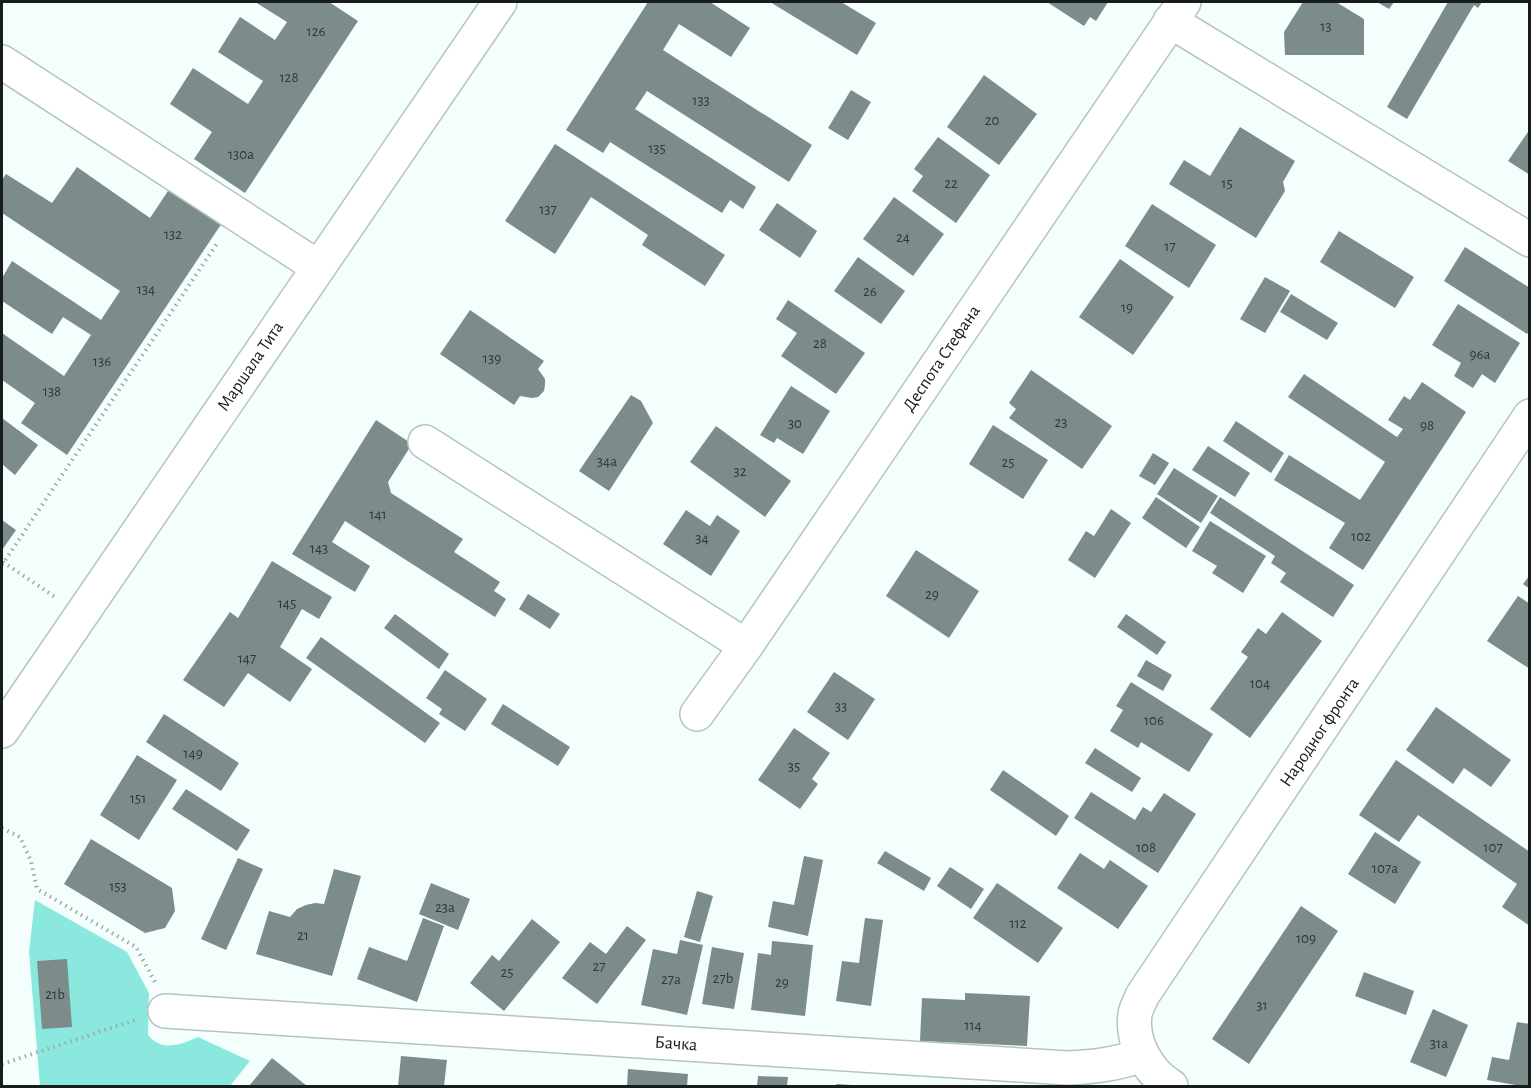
<svg xmlns="http://www.w3.org/2000/svg" width="1531" height="1088" font-family="'Alegreya Sans',sans-serif">
	<style>
		.green { fill: #8be8de }
		.building { fill: #7c8c8a }
		.lines { fill: none; stroke-linecap: round; stroke-linejoin: round }
		.minor-casing { stroke: #b3c5c2; stroke-width: 36 }
		.path { stroke: #9fa8a7; stroke-width: 4; stroke-dasharray: 1.5 4.5; stroke-linecap: butt }
		.minor { stroke: #fff; stroke-width: 33 }
		.labels { text-anchor: middle; stroke-width: 5; stroke-linejoin: round; paint-order: stroke }
		.number-label { font-size: 15px; fill: #303938 }
		.street-label { font-size: 18px; fill: #171d1d; stroke: #fff }
	</style>
	<rect width="100%" height="100%" fill="#f3fefd"/>
	<path class="green" d="M 35,900 L 127,952 L 149,993 L 148,1035 C 162,1052 180,1045 198,1037 L 250,1061 L 230,1086 L 40,1086 L 29,952 Z"/>
	<path class="building" d="M 255,2 L 329,2 L 358,21 L 245,193 L 194,159 L 212,132 L 170,104 L 193,68 L 248,104 L 263,81 L 218,52 L 240,17 L 275,40 L 287,22 Z
		M 648,2 L 710,2 L 750,28 L 731,57 L 679,24 L 663,50 L 812,145 L 789,182 L 647,91 L 635,109 L 756,187 L 743,209 L 730,200 L 722,213 L 610,142 L 603,153 L 566,130 Z
		M 770,2 L 841,2 L 876,23 L 857,55 Z
		M 1047,2 L 1108,2 L 1096,21 L 1090,17 L 1084,26 Z
		M 1303,2 L 1336,2 L 1364,19 L 1364,55 L 1285,55 L 1284,32 Z
		M 1377,2 L 1394,2 L 1389,9 Z
		M 1448,2 L 1482,2 L 1478,8 L 1474,5 L 1407,119 L 1387,107 Z
		M 984,75 L 1037,114 L 999,165 L 947,127 Z
		M 851,90 L 871,102 L 848,140 L 828,128 Z
		M 1240,127 L 1295,161 L 1283,182 L 1285,191 L 1256,238 L 1169,184 L 1184,160 L 1210,176 Z
		M 1530,129 L 1530,175 L 1508,161 Z
		M 938,137 L 990,175 L 956,223 L 912,191 L 923,176 L 914,169 Z
		M 555,144 L 725,255 L 705,286 L 642,245 L 648,235 L 591,197 L 555,254 L 505,221 Z
		M 77,167 L 150,218 L 172,185 L 224,220 L 67,455 L 21,423 L 35,403 L 2,380 L 2,333 L 64,376 L 91,335 L 63,317 L 52,334 L 2,301 L 2,278 L 12,261 L 101,320 L 120,291 L 2,213 L 2,180 L 6,174 L 52,203 Z
		M 894,197 L 944,234 L 913,276 L 863,239 Z
		M 777,203 L 817,231 L 800,258 L 759,230 Z
		M 1152,204 L 1216,245 L 1189,288 L 1125,246 Z
		M 1339,231 L 1414,277 L 1395,308 L 1320,262 Z
		M 1465,247 L 1530,288 L 1530,330 L 1527,334 L 1444,281 Z
		M 858,257 L 905,291 L 881,324 L 834,291 Z
		M 1120,259 L 1174,297 L 1133,355 L 1079,317 Z
		M 1265,277 L 1290,291 L 1265,333 L 1240,319 Z
		M 1291,294 L 1338,323 L 1327,340 L 1280,312 Z
		M 788,300 L 865,353 L 836,394 L 781,356 L 797,333 L 776,319 Z
		M 1458,304 L 1520,343 L 1495,383 L 1482,374 L 1473,388 L 1454,376 L 1461,363 L 1432,345 Z
		M 470,310 L 544,361 L 538,369 L 545,379 L 545,385 L 544,391 L 538,397 L 532,398 L 520,396 L 514,405 L 440,354 Z
		M 1031,370 L 1112,426 L 1082,469 L 1009,418 L 1016,409 L 1009,403 Z
		M 1304,374 L 1397,437 L 1403,429 L 1388,420 L 1404,396 L 1410,400 L 1422,382 L 1466,412 L 1363,570 L 1329,548 L 1345,523 L 1274,480 L 1289,455 L 1360,500 L 1385,462 L 1288,397 Z
		M 791,386 L 830,411 L 803,454 L 777,438 L 774,443 L 760,435 Z
		M 631,395 L 641,401 L 653,423 L 609,491 L 579,471 Z
		M 2,418 L 38,445 L 15,475 L 2,464 Z
		M 376,420 L 412,444 L 388,482 L 391,493 L 463,539 L 454,552 L 500,582 L 494,591 L 506,599 L 495,617 L 345,521 L 332,542 L 370,566 L 355,592 L 292,554 Z
		M 1236,421 L 1284,453 L 1271,473 L 1223,441 Z
		M 993,425 L 1048,460 L 1023,499 L 969,464 Z
		M 716,426 L 791,481 L 765,517 L 690,462 Z
		M 1208,446 L 1250,473 L 1235,497 L 1192,470 Z
		M 1153,453 L 1169,463 L 1155,485 L 1139,476 Z
		M 1174,468 L 1218,496 L 1201,523 L 1157,494 Z
		M 1156,497 L 1200,527 L 1186,548 L 1142,518 Z
		M 1220,497 L 1354,585 L 1333,617 L 1280,582 L 1286,573 L 1271,563 L 1275,556 L 1210,513 Z
		M 1111,509 L 1131,523 L 1095,578 L 1068,560 L 1086,531 L 1094,536 Z
		M 686,510 L 710,526 L 717,515 L 740,531 L 711,576 L 663,544 Z
		M 2,520 L 16,530 L 2,550 Z
		M 1210,521 L 1266,556 L 1243,593 L 1212,573 L 1217,566 L 1192,551 Z
		M 916,550 L 979,591 L 949,638 L 886,596 Z
		M 272,561 L 332,597 L 319,619 L 302,609 L 280,647 L 312,669 L 290,702 L 248,673 L 224,707 L 183,680 L 230,612 L 238,618 Z
		M 1530,575 L 1530,589 L 1523,584 Z
		M 528,594 L 560,614 L 550,629 L 519,609 Z
		M 1518,596 L 1530,604 L 1530,669 L 1487,641 Z
		M 1282,612 L 1322,641 L 1250,738 L 1210,709 L 1248,657 L 1241,652 L 1258,628 L 1266,634 Z
		M 395,614 L 449,654 L 439,669 L 384,628 Z
		M 1126,614 L 1166,642 L 1157,655 L 1117,627 Z
		M 321,637 L 440,723 L 425,743 L 306,658 Z
		M 1146,660 L 1172,675 L 1163,691 L 1137,676 Z
		M 445,670 L 487,699 L 465,731 L 439,714 L 442,709 L 426,698 Z
		M 834,672 L 875,699 L 848,740 L 807,712 Z
		M 1131,682 L 1213,734 L 1189,772 L 1141,742 L 1138,748 L 1110,731 L 1123,710 L 1116,706 Z
		M 503,704 L 570,747 L 558,766 L 491,724 Z
		M 1436,707 L 1511,760 L 1491,787 L 1464,768 L 1453,784 L 1406,750 Z
		M 164,714 L 239,763 L 221,791 L 146,742 Z
		M 794,728 L 830,753 L 812,779 L 818,784 L 800,809 L 758,780 Z
		M 1095,748 L 1141,778 L 1132,792 L 1085,763 Z
		M 137,755 L 177,780 L 139,840 L 100,815 Z
		M 1396,760 L 1530,852 L 1530,926 L 1502,907 L 1517,884 L 1418,815 L 1399,842 L 1359,815 Z
		M 1003,770 L 1069,816 L 1056,836 L 990,790 Z
		M 186,789 L 250,830 L 237,851 L 172,809 Z
		M 1091,792 L 1135,820 L 1143,807 L 1151,812 L 1164,793 L 1196,814 L 1158,873 L 1074,818 Z
		M 1375,832 L 1421,862 L 1395,904 L 1348,874 Z
		M 91,839 L 172,888 L 175,911 L 165,928 L 145,933 L 64,884 Z
		M 885,851 L 931,878 L 924,891 L 877,863 Z
		M 1080,853 L 1104,869 L 1110,860 L 1148,886 L 1118,929 L 1057,888 Z
		M 804,856 L 823,860 L 808,936 L 768,927 L 773,901 L 794,905 Z
		M 238,858 L 263,869 L 226,950 L 201,939 Z
		M 950,867 L 984,889 L 971,909 L 937,886 Z
		M 334,869 L 361,876 L 332,976 L 256,954 L 269,911 L 290,917 L 297,909 L 306,905 L 315,903 L 324,904 Z
		M 431,883 L 470,899 L 458,930 L 419,914 Z
		M 997,883 L 1063,928 L 1038,963 L 973,918 Z
		M 697,891 L 713,896 L 700,942 L 684,937 Z
		M 1301,906 L 1338,931 L 1249,1064 L 1212,1039 Z
		M 423,918 L 444,926 L 417,1002 L 357,979 L 369,947 L 407,961 Z
		M 865,918 L 883,920 L 871,1006 L 836,1001 L 842,961 L 859,963 Z
		M 532,919 L 560,942 L 504,1011 L 470,983 L 492,955 L 499,961 Z
		M 627,926 L 646,940 L 597,1004 L 562,978 L 590,942 L 606,954 Z
		M 680,940 L 703,945 L 687,1015 L 641,1005 L 653,949 L 677,954 Z
		M 772,941 L 813,945 L 805,1016 L 751,1010 L 758,953 L 771,955 Z
		M 712,947 L 744,953 L 734,1009 L 702,1004 Z
		M 67,959 L 72,1027 L 42,1029 L 37,961 Z
		M 1364,972 L 1414,991 L 1406,1015 L 1355,996 Z
		M 965,993 L 1030,996 L 1027,1046 L 920,1041 L 922,998 L 965,1000 Z
		M 1433,1009 L 1468,1025 L 1446,1077 L 1410,1062 Z
		M 1517,1022 L 1530,1024 L 1530,1086 L 1521,1086 L 1487,1080 L 1492,1057 L 1509,1060 Z
		M 401,1056 L 447,1060 L 444,1086 L 398,1086 Z
		M 272,1058 L 307,1086 L 249,1086 Z
		M 628,1069 L 688,1074 L 687,1086 L 627,1086 Z
		M 758,1076 L 788,1077 L 787,1086 L 757,1086 Z
		M 836,1084 L 852,1085 L 852,1086 L 836,1086 Z"/>
	<g class="lines">
		<g class="minor-casing">
			<path id="minor" d="M 1170,21 L 1530,240
				M 2,62 L 318,267
				M 425,442 L 746,646
				M 697,714 L 746,646 L 1184,2
				M 2,731 L 500,2
				M 165,1011 L 1067,1068 C 1095,1067 1116,1064 1143,1055
				M 1171,1086 C 1148,1072 1131,1042 1135,1014 C 1136,1008 1140,1002 1142,996 L 1530,416"/>
		</g>
		<path class="path" d="M 3,562 L 55,597
			M 2,565 L 218,242
			M 2,828 L 20,837 L 31,861 L 37,889 L 136,947 L 155,982
			M 2,1064 L 135,1020"/>
		<use href="#minor" class="minor"/>
	</g>
	<g class="labels">
		<g class="number-label">
			<text x="1326" y="31">13</text>
			<text x="316" y="36">126</text>
			<text x="289" y="82">128</text>
			<text x="701" y="105">133</text>
			<text x="992" y="125">20</text>
			<text x="657" y="153">135</text>
			<text x="241" y="159">130a</text>
			<text x="951" y="188">22</text>
			<text x="1227" y="188">15</text>
			<text x="548" y="214">137</text>
			<text x="173" y="239">132</text>
			<text x="903" y="242">24</text>
			<text x="1170" y="251">17</text>
			<text x="146" y="294">134</text>
			<text x="870" y="296">26</text>
			<text x="1127" y="312">19</text>
			<text x="820" y="348">28</text>
			<text x="1480" y="359">96a</text>
			<text x="492" y="363">139</text>
			<text x="102" y="366">136</text>
			<text x="52" y="396">138</text>
			<text x="1061" y="427">23</text>
			<text x="795" y="428">30</text>
			<text x="1427" y="430">98</text>
			<text x="607" y="466">34a</text>
			<text x="1008" y="467">25</text>
			<text x="740" y="476">32</text>
			<text x="378" y="519">141</text>
			<text x="1361" y="541">102</text>
			<text x="702" y="543">34</text>
			<text x="319" y="553">143</text>
			<text x="932" y="599">29</text>
			<text x="287" y="608">145</text>
			<text x="247" y="663">147</text>
			<text x="1260" y="688">104</text>
			<text x="841" y="711">33</text>
			<text x="1154" y="725">106</text>
			<text x="193" y="758">149</text>
			<text x="794" y="771">35</text>
			<text x="138" y="803">151</text>
			<text x="1146" y="852">108</text>
			<text x="1493" y="852">107</text>
			<text x="1385" y="873">107a</text>
			<text x="118" y="891">153</text>
			<text x="445" y="912">23a</text>
			<text x="1018" y="928">112</text>
			<text x="303" y="940">21</text>
			<text x="1306" y="943">109</text>
			<text x="599" y="971">27</text>
			<text x="507" y="977">25</text>
			<text x="723" y="983">27b</text>
			<text x="671" y="984">27a</text>
			<text x="782" y="987">29</text>
			<text x="55" y="999">21b</text>
			<text x="1262" y="1010">31</text>
			<text x="973" y="1030">114</text>
			<text x="1439" y="1048">31a</text>
		</g>
		<g class="street-label">
			<text transform="translate(941 358) rotate(-56)" y="6">Деспота Стефана</text>
			<text transform="translate(250 366) rotate(-56)" y="6">Маршала Тита</text>
			<text transform="translate(1319 732) rotate(-56)" y="6">Народног фронта</text>
			<text transform="translate(676 1043) rotate(4)" y="6">Бачка</text>
		</g>
	</g>
	<rect width="1531" height="1088" fill="none" stroke="#171d1d" stroke-width="6"/>
</svg>
